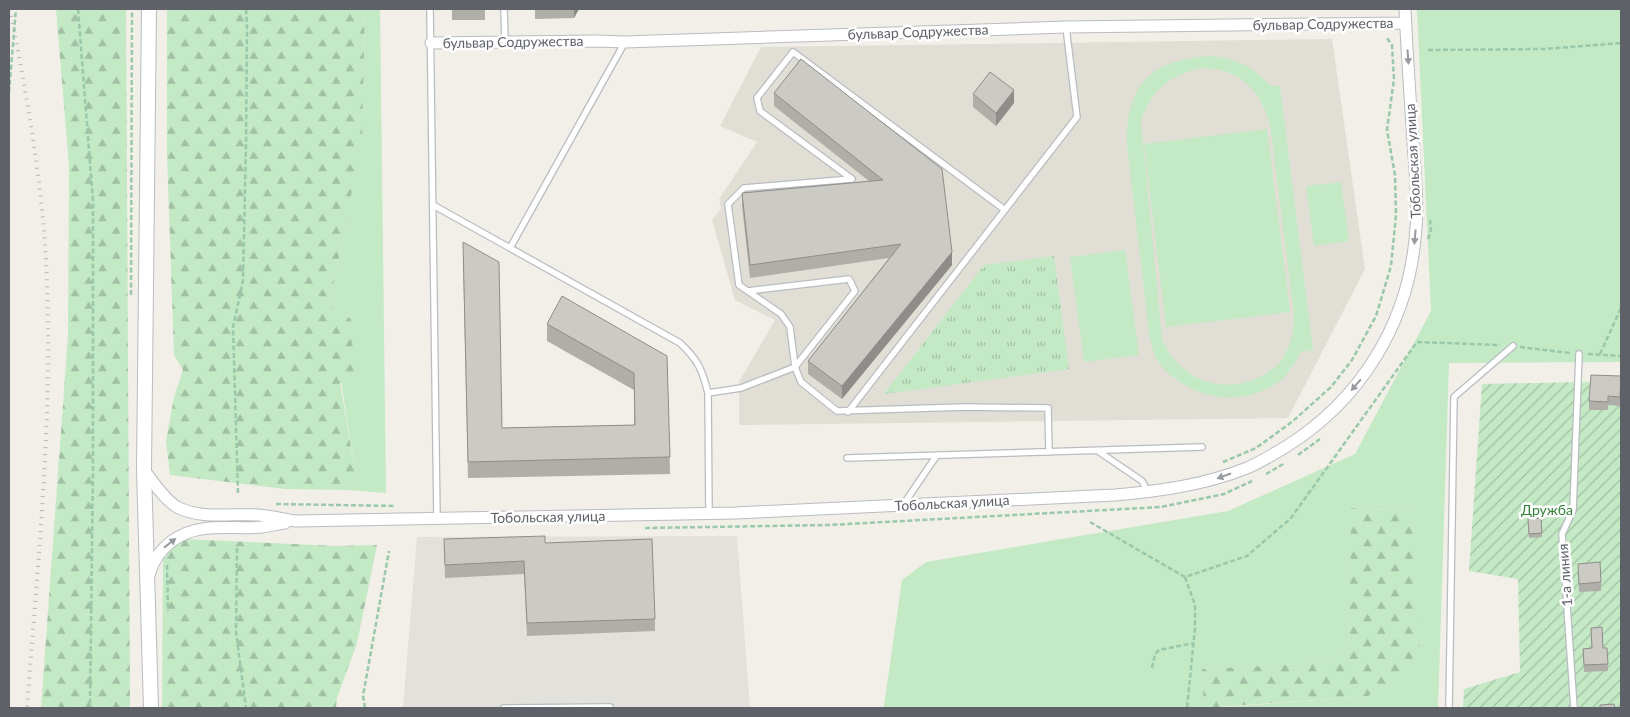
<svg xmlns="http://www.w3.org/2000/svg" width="1630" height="717" font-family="Lato,sans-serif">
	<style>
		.industrial { fill: #e2e1db }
		.education { fill: #e1dfd5 }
		.grass { fill: #c3e9c5; fill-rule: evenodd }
		.forest { fill: url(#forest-firs) }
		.park { fill: url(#park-tufts) }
		.garden { fill: url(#garden-furrows) }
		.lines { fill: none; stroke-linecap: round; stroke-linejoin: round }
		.service-casing { stroke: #b9bcc1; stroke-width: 8 }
		.minor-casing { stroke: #b9bcc1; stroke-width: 13 }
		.tertiary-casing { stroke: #b9bcc1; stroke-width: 16 }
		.path { stroke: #9ac8aa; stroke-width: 2.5; stroke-dasharray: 5 2.5; stroke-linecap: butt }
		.service { stroke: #fff; stroke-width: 5.5 }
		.minor { stroke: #fff; stroke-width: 11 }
		.tertiary { stroke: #fff; stroke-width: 14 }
		.rail { stroke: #b6b6b8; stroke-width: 4; stroke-dasharray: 1 6; stroke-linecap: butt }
		.path-bridge { stroke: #9ac8aa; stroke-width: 2.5; stroke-dasharray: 5 2.5; stroke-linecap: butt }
		.wall { fill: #afaea9 }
		.shaded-wall { fill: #8f8d89 }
		.building { fill: #cccac4; stroke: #8f8d89 }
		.oneway { fill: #96999d }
		.labels { text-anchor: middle; stroke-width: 5; stroke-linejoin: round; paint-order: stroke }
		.street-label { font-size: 14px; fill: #5e6268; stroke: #fff }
		.park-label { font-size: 14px; fill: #308438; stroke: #fff }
	</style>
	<defs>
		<pattern id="forest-firs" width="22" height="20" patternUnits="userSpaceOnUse" patternTransform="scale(1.25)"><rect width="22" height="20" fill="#c3e9c5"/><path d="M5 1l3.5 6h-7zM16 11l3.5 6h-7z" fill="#a2c0a4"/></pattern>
		<pattern id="park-tufts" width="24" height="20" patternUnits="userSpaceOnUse" patternTransform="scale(1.25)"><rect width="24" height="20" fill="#c3e9c5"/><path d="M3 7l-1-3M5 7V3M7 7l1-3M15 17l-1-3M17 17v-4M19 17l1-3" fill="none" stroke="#a2c0a4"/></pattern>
		<pattern id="garden-furrows" width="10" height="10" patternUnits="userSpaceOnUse" patternTransform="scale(1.25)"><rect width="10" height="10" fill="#c3e9c5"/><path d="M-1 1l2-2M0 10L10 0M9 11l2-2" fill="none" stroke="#a2c0a4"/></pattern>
	</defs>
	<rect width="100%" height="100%" fill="#f1efe7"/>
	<path class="industrial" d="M 737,536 L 750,708 L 403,708 L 417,537 Z"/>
	<path class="education" d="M 1332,39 L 1365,269 L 1288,418 L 739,425 L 739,382 L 775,320 L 735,300 L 712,220 L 721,209 L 719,199 L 757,142 L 720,126 L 761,47 Z"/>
	<path class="grass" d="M 365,9 L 380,9 L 386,493 L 348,490 L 356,476 L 329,306 L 346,223 L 364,60 Z
		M 1417,9 L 1621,9 L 1621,362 L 1449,363 L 1438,708 L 1215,708 L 1368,696 L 1414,511 L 1352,508 L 1349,651 L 1321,663 L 1202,669 L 1204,708 L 881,708 L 884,706 L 902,580 L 926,562 L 1228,511 L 1355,454 L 1431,311 Z
		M 1210,56 C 1238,58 1252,67 1271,86 L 1280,86 L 1313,350 L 1301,352 C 1295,363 1288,375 1278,382 C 1242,409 1189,399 1161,365 C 1153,356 1151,344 1149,333 L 1127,145 C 1126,84 1151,60 1210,56 ZM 1200,68 C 1241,69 1258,87 1270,124 L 1294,314 C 1294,331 1291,346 1281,361 C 1276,368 1267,373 1260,377 C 1221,396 1179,379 1162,339 L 1141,121 C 1152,89 1168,77 1200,68 Z
		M 1267,129 L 1290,312 L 1166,327 L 1144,144 Z
		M 1341,182 L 1349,241 L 1314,246 L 1306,186 Z
		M 1125,250 L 1139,355 L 1084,362 L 1070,257 Z"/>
	<path class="forest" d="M 56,9 L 126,9 L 130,708 L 41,708 L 68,335 L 69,166 Z
		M 167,9 L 365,9 L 362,135 L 346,223 L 329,306 L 351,319 L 354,377 L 340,383 L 356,476 L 348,490 L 286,489 L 170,475 L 166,441 L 174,397 L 183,370 L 174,355 L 167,154 Z
		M 1351,508 L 1414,511 L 1420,661 L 1368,696 L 1204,708 L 1202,669 L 1321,663 L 1349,651 Z
		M 184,539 L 335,546 L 377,545 L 357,643 L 337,698 L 336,708 L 162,708 L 163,560 C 169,550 175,545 184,539 Z"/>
	<path class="park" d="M 1054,256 L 1069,369 L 884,394 L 984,265 Z"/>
	<path class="garden" d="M 1582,382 L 1621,383 L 1621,708 L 1463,708 L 1464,689 L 1520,672 L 1518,579 L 1469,571 L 1482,384 Z"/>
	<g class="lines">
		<g class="service-casing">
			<path id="service" d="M 430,9 L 437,519
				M 504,9 L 505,42
				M 433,205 L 680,343 C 698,360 702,369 708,393 L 709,513
				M 1005,210 L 793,52 L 757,98 L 760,111 L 852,179 L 744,188 L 728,204 L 739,285 L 781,314 L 790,327 L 795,367 L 801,382 L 837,411 L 964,407 L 1048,408 L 1049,452
				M 510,248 L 625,42
				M 708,393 L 741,388 L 795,367 L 855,291 L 849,279 L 748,291
				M 848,412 L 1077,117 L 1066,27
				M 1098,451 L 1142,481 L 1148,492
				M 847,458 L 1202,447
				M 903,505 L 937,455
				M 504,708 L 610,707
				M 1449,708 L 1454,397 L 1513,346
				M 1574,708 L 1562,534 L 1573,510 L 1579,354"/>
		</g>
		<g class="minor-casing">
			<path id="minor" d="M 431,43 L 596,41 L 625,42 L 1066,27 L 1405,23
				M 144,470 C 153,482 164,499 177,507 C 202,520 231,513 258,515 C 270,516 283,519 296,521 L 735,513 L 1115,495 C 1161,491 1204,485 1247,468 C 1261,462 1274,454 1287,446 C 1360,400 1407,325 1415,239 C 1419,206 1415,173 1413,141 C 1410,97 1407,53 1405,9
				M 149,575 C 153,560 160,550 172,541 C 199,521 231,530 262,527 C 270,526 277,524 285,523"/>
		</g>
		<g class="tertiary-casing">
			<path id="tertiary" d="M 149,9 L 144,470 L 151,708"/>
		</g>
		<path class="path" d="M 78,9 L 93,201 L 93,464 L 90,708
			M 1428,50 L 1545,49 L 1621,43
			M 1428,239 L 1431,230 L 1430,220
			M 131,295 L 132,9
			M 1520,347 L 1570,353
			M 1588,354 L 1621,356
			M 1600,354 L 1621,308
			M 1298,455 L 1320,439
			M 1223,462 L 1256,448 L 1293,421 L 1331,387 L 1352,360 L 1376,316 L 1391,266 L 1396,215 L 1395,175 L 1387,130 L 1394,79 L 1392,45 L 1386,37
			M 1266,474 L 1285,463
			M 238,493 L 233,327 L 243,281 L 246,143 L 247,28 L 246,9
			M 276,504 L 396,506
			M 1090,522 L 1185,577 L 1247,556 L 1291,518 L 1417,342 L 1500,345
			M 645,528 L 829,525 L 1161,507 L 1224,494 L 1252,481
			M 237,548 L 236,632 L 246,708
			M 167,565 L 168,611
			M 1185,577 L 1195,605 L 1195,628 L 1187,708
			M 1152,668 L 1155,654 L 1159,650 L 1194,643
			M 365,708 L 363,696 L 389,551"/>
		<use href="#service" class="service"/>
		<use href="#minor" class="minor"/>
		<use href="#tertiary" class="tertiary"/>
		<path class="rail" d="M 10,9 C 26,91 41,175 46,259 C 54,409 38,559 27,708"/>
		<path class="path-bridge" d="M 9,92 L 16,9"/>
	</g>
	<path class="wall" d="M 452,9 L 485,9 L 485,20 L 452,20 Z
		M 535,9 L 579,9 L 574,18 L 535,19 Z
		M 801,59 L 952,265 L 842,399 L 808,374 L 808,361 L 889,258 L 750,278 L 742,206 L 742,193 L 869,181 L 774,106 L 774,93 Z
		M 973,94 L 1014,103 L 996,126 L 973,107 Z
		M 463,258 L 502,428 L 634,425 L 634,390 L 547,341 L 547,324 L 667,356 L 670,474 L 468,478 Z
		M 1621,376 L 1620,406 L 1608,405 L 1608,410 L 1589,410 L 1589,401 Z
		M 1541,518 L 1542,537 L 1529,538 L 1528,519 Z
		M 444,539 L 545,543 L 655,619 L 655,631 L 527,636 L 524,574 L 445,578 Z
		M 1578,564 L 1601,582 L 1601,591 L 1579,592 Z
		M 1591,628 L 1603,648 L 1608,664 L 1608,671 L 1584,672 L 1583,649 L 1592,648 Z"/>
	<path class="shaded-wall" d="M 574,9 L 579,9 L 574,18 Z
		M 1014,90 L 1014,103 L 996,126 L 996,113 Z
		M 952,252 L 952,265 L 842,399 L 842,386 Z"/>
	<path class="building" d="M 801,59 L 942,169 L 952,252 L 842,386 L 808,361 L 901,244 L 750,265 L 742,193 L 883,180 L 774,93 Z
		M 990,72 L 1014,90 L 996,113 L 973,94 Z
		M 463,242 L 499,262 L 502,428 L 635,425 L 634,373 L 547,324 L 562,296 L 667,356 L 670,457 L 468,462 Z
		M 1591,375 L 1621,376 L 1620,397 L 1608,396 L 1608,402 L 1589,401 Z
		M 1541,518 L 1542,533 L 1529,534 L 1528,519 Z
		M 545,536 L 545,543 L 652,539 L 655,619 L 527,623 L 524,561 L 445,565 L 444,539 Z
		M 1600,562 L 1601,582 L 1579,584 L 1578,564 Z
		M 1602,627 L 1603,648 L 1607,648 L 1608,664 L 1584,665 L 1583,649 L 1592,648 L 1591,628 Z
		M 1614,704 L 1615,708 L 1600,708 L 1600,705 Z"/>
	<defs><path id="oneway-solid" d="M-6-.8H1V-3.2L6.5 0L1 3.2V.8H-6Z" transform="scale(1.25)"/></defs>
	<g class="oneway">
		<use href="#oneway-solid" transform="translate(1408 57) rotate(86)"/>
		<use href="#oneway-solid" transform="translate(1415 237) rotate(95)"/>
		<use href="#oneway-solid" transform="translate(1356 385) rotate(131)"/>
		<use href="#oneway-solid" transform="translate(1224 476) rotate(161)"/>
		<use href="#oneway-solid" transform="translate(170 543) rotate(-38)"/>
	</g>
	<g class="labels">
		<g class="street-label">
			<text transform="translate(1323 24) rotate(-1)" y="5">бульвар Содружества</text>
			<text transform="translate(918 32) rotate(-2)" y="5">бульвар Содружества</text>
			<text transform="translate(513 42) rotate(-1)" y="5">бульвар Содружества</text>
			<text transform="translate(1413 161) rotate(-93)" y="5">Тобольская улица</text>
			<text transform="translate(952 503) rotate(-3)" y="5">Тобольская улица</text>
			<text transform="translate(548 517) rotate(-1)" y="5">Тобольская улица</text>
			<text transform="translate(1565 575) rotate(-94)" y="5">1-а линия</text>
		</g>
		<g class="park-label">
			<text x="1547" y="515">Дружба</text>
		</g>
	</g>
	<rect width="1630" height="717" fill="none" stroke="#5e6268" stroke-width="20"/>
</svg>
